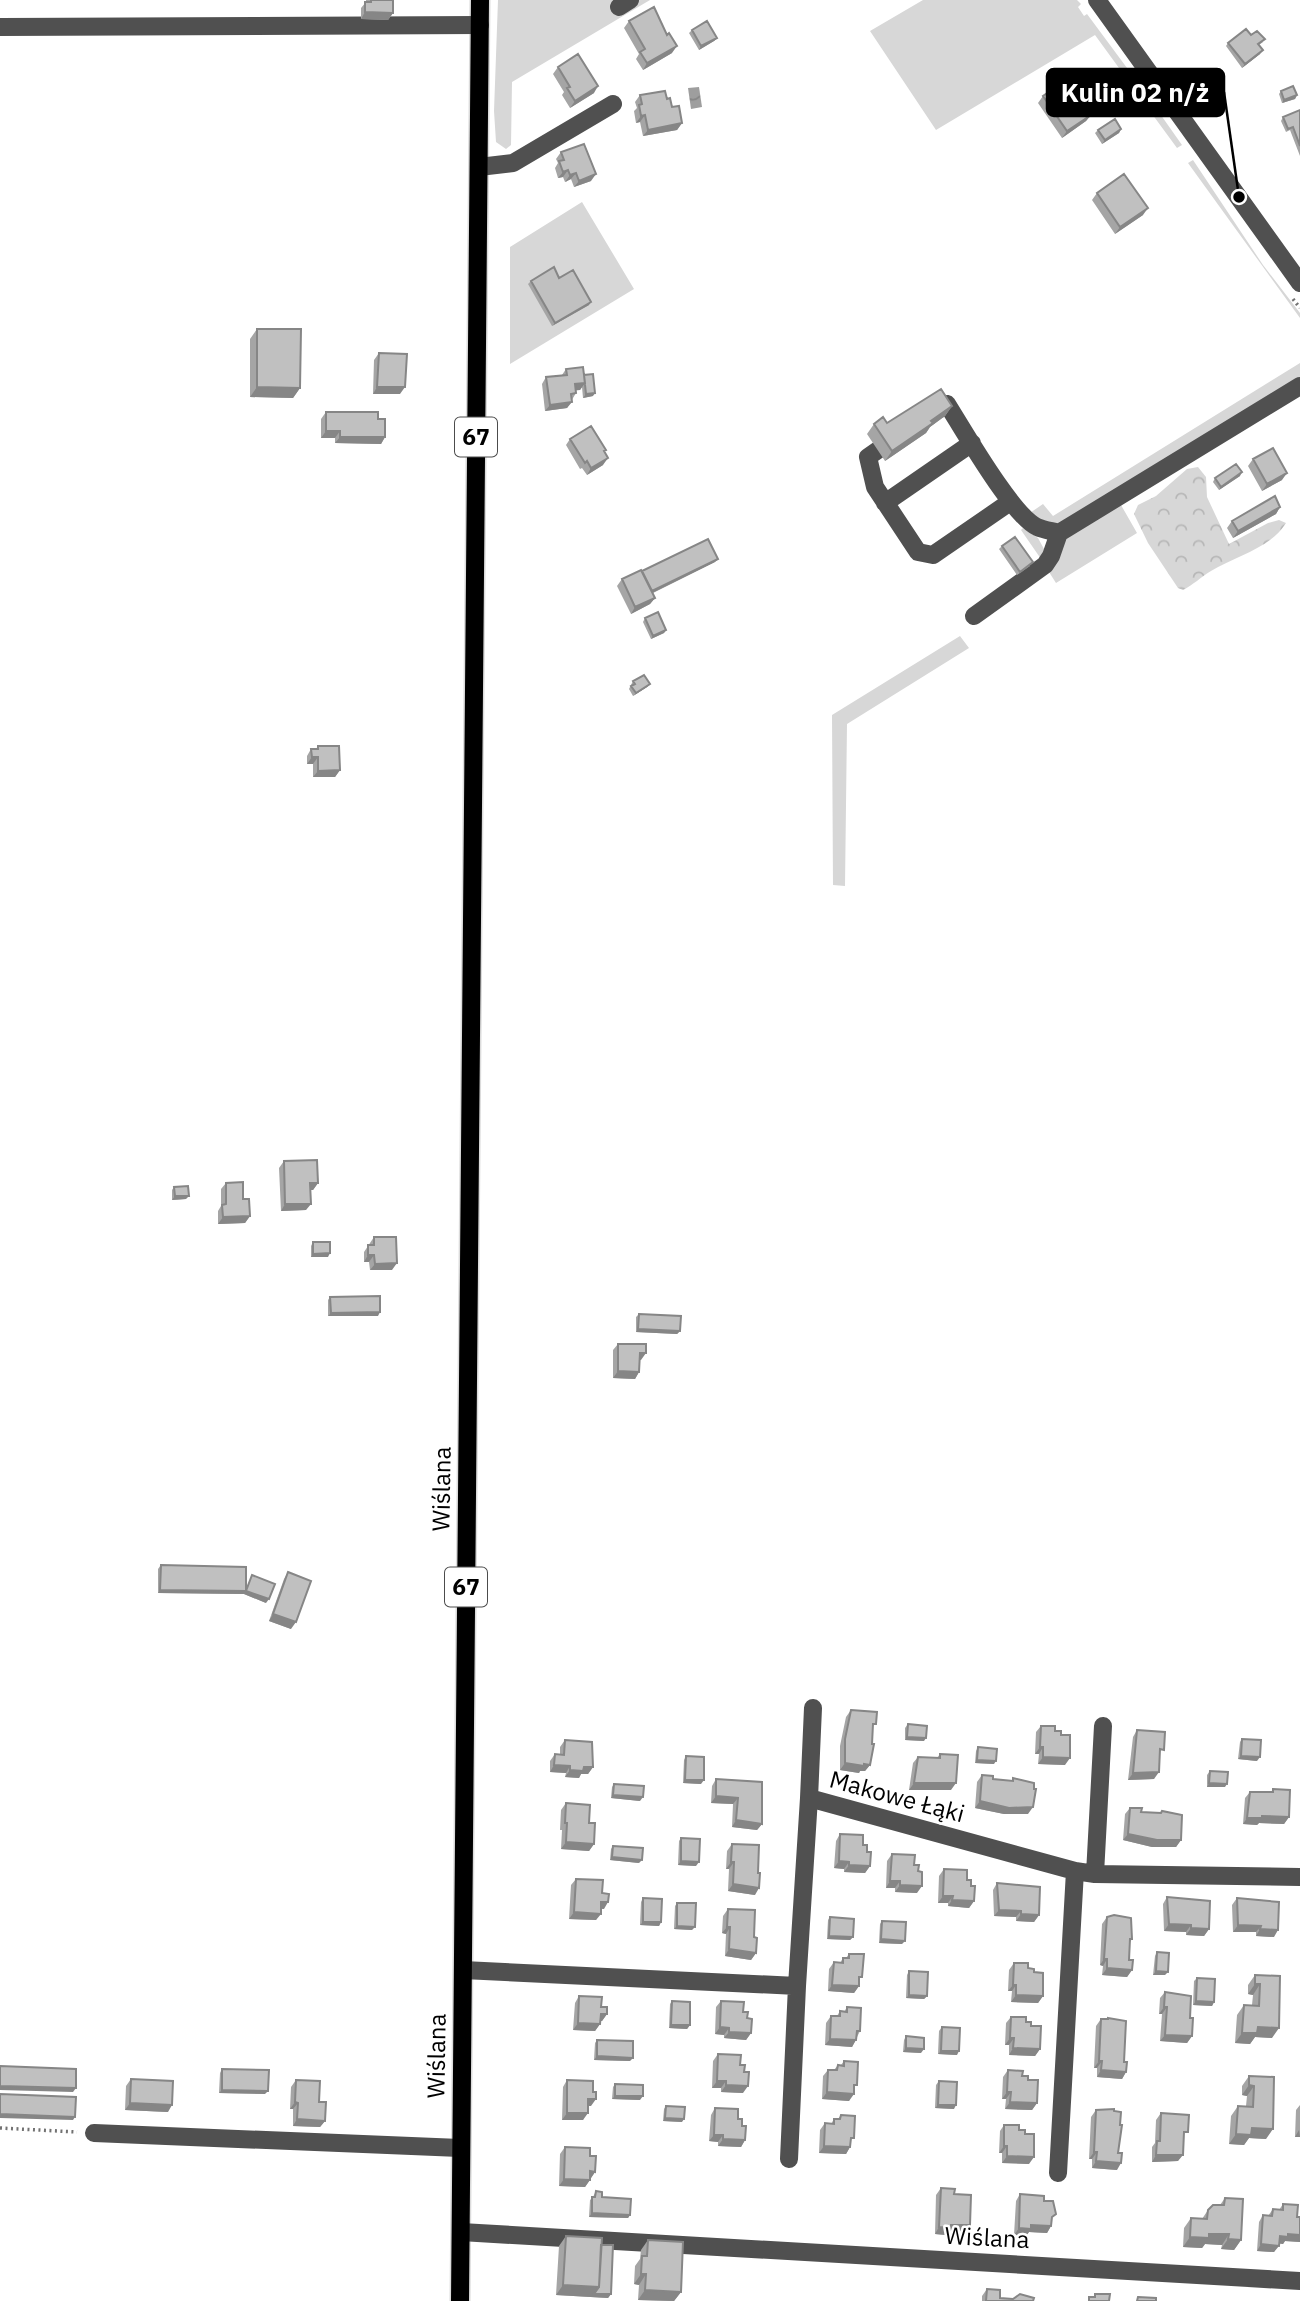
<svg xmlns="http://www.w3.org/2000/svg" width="1300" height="2301" font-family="'IBM Plex Sans',sans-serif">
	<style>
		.grass { fill: #d7d7d7 }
		.forest { fill: url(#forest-crowns) }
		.water { fill: url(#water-waves) }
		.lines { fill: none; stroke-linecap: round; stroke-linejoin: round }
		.major-casing { stroke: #dbdbdb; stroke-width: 21 }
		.path { stroke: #727272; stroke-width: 3.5; stroke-dasharray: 2 3.5; stroke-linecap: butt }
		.minor { stroke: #505050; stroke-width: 18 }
		.major { stroke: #000; stroke-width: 18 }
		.wall { fill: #a5a5a5 }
		.shaded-wall { fill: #868686 }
		.building { fill: #c0c0c0; stroke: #868686; stroke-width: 2 }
		.labels { text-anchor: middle; stroke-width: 5; stroke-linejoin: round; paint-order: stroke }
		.shield { fill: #fff; stroke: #4c4c4c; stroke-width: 2 }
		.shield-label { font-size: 23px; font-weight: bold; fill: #000 }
		.street-label { font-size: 24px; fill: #000; stroke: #fff }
		.leader { fill: none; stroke: #000; stroke-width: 2.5 }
		.callout-dot { fill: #000; stroke: #fff; stroke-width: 2.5 }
		.callout { fill: #000; stroke: #000; stroke-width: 2.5 }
		.callout-label { font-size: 26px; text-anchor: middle; font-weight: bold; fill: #fff }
	</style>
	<defs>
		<pattern id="forest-crowns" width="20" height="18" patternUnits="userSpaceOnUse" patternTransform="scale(1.75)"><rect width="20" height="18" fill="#d7d7d7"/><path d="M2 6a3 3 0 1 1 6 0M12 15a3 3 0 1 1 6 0" fill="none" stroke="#b7b7b7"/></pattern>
		<pattern id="water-waves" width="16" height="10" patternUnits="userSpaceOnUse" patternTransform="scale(1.75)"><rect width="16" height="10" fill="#9e9e9e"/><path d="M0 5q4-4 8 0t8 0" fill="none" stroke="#868686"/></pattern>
	</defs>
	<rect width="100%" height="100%" fill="#fff"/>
	<path class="grass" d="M 498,0 L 650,0 L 512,82 L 511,145 L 506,149 L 496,142 L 494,111 Z
		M 923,0 L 1077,0 L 1081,4 L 1078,7 L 1084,16 L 1087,14 L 1130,72 L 1127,79 L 1095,35 L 936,130 L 870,31 Z
		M 1139,84 L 1182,145 L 1177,148 L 1133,88 Z
		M 1193,160 L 1263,265 L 1300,313 L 1300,318 L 1188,163 Z
		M 582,202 L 634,289 L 510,364 L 510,247 Z
		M 1300,363 L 1300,382 L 1064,523 L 1052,526 L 1027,515 L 1043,504 L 1053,516 Z
		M 1121,505 L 1137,533 L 1056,583 L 1049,572 L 1064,538 Z
		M 1023,528 L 1038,538 L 1044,549 L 1041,559 L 1021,530 Z
		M 960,636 L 969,648 L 847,724 L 845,886 L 833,885 L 832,715 Z"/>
	<path class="forest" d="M 1198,467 L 1206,477 L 1207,497 L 1229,544 L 1268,523 L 1279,520 L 1286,523 C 1271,548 1235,556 1211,571 C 1201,577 1193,585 1183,590 L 1178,588 L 1148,543 L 1134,514 L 1138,505 L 1156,496 L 1187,469 Z"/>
	<path class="water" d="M 699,87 L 702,107 L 691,109 L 688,88 Z"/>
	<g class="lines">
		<g class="major-casing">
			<path id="major" d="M 460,2301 L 480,0"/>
		</g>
		<path class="path" d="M 1293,299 L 1300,308
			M 0,2128 L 77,2132"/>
		<path class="minor" d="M 1097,0 L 1300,283
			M 619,7 L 630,0
			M 0,27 L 480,25
			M 479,167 L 513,163 L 613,104
			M 940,409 L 947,404 C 964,431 1012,515 1037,527 C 1044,530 1052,531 1059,533 L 1300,386
			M 878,450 L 868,457 L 875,487 L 918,552 L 933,555 L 1010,502
			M 885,503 L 972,443
			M 974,616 L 1045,565 L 1051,556 L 1059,533
			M 809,1798 L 813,1708
			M 1095,1874 L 1103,1726
			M 463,1970 L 797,1986 L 809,1798 L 1075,1871 L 1095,1874 L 1300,1877
			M 94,2133 L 460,2148
			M 789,2159 L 797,1986
			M 1058,2173 L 1075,1871
			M 461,2232 L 1300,2281"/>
		<use href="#major" class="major"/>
	</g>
	<path class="wall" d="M 366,0 L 393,0 L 393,13 L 388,20 L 361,19 L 361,8 L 366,2 Z
		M 629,21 L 672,53 L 643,70 L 636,59 L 639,54 L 624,28 Z
		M 692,30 L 717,38 L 714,41 L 699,50 L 689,33 Z
		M 1263,42 L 1259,45 L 1260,54 L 1242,68 L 1226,46 L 1228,43 Z
		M 558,67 L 594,93 L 570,108 L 562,95 L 564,92 L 553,74 Z
		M 1281,91 L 1297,95 L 1295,99 L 1282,103 L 1279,94 Z
		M 640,95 L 667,99 L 682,123 L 677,130 L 643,136 L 640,122 L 636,123 L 634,111 L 637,108 L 635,102 Z
		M 1043,96 L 1091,115 L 1086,121 L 1062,138 L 1038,103 Z
		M 1300,110 L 1300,156 L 1290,130 L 1286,132 L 1281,121 L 1283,117 Z
		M 1121,129 L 1119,133 L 1102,144 L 1095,133 L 1098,130 Z
		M 561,152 L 591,181 L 574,187 L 571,179 L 565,182 L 563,177 L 558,178 L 555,168 L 558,163 L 556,159 Z
		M 1097,193 L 1143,215 L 1115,234 L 1092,200 Z
		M 559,278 L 589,305 L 552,326 L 528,284 L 531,281 Z
		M 257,329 L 300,388 L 293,398 L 250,397 L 250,339 Z
		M 379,353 L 400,394 L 373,394 L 374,360 Z
		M 566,369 L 584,375 L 593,396 L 583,398 L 582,387 L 580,390 L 576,390 L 576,393 L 567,408 L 545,411 L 542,384 L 546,377 L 562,375 Z
		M 952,406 L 945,416 L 930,427 L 926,433 L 885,461 L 867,434 L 874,424 L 887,423 Z
		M 326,412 L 385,437 L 381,444 L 335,443 L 335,438 L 321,438 L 321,419 Z
		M 570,439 L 606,450 L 604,452 L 603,465 L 587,475 L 582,468 L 580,469 L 566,445 Z
		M 1253,459 L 1282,480 L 1262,491 L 1248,466 Z
		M 1240,476 L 1219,490 L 1213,482 L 1215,478 Z
		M 1280,507 L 1276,514 L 1233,538 L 1227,528 L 1232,521 Z
		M 1002,546 L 1030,566 L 1017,575 L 999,549 Z
		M 715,562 L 653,593 L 655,598 L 650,604 L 631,614 L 617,586 L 622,579 L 642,571 Z
		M 645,618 L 666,630 L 664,633 L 651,639 L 643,622 Z
		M 633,681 L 650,684 L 647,687 L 633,696 L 629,689 Z
		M 318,746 L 340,770 L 335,777 L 313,777 L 313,764 L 307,764 L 307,756 L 311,749 L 316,749 Z
		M 284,1161 L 318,1183 L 313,1190 L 310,1190 L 306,1210 L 281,1211 L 279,1168 Z
		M 226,1183 L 243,1199 L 250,1216 L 245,1223 L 218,1224 L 218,1211 L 221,1206 L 221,1189 Z
		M 174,1187 L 186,1199 L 172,1200 L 172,1190 Z
		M 374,1237 L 392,1270 L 370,1270 L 369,1262 L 364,1262 L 364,1252 Z
		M 313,1242 L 328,1257 L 311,1257 L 311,1246 Z
		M 330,1297 L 378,1316 L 328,1316 L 328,1300 Z
		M 639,1314 L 680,1331 L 677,1334 L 636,1332 L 636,1317 Z
		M 618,1344 L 641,1360 L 640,1360 L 639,1372 L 635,1379 L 613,1378 L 613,1350 Z
		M 161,1565 L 246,1589 L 252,1575 L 266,1603 L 244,1594 L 158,1593 L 158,1569 Z
		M 288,1572 L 291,1629 L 269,1621 L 284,1579 Z
		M 851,1710 L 873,1729 L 870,1765 L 865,1771 L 860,1771 L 859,1773 L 840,1770 L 840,1746 L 846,1717 Z
		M 908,1724 L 924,1741 L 905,1740 L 905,1728 Z
		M 1041,1726 L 1055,1731 L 1061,1735 L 1065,1765 L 1038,1764 L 1039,1754 L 1035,1754 L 1036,1732 Z
		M 1137,1730 L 1160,1755 L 1154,1779 L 1128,1780 L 1133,1737 Z
		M 1242,1739 L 1257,1761 L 1238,1759 L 1240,1742 Z
		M 565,1740 L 593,1767 L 588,1774 L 581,1774 L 579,1778 L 565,1777 L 566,1773 L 550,1772 L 550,1761 L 555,1754 L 560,1754 L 560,1747 Z
		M 978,1747 L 994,1764 L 975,1763 L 976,1751 Z
		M 940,1754 L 951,1790 L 909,1790 L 913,1763 L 918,1757 L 937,1758 Z
		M 686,1756 L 701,1784 L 683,1783 L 684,1760 Z
		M 1210,1771 L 1225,1787 L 1207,1787 L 1207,1775 Z
		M 982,1775 L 993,1779 L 1012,1781 L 1013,1778 L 1028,1814 L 1004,1814 L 975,1808 L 977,1782 Z
		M 716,1779 L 762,1782 L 762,1824 L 757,1830 L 732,1827 L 733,1804 L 711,1803 L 712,1786 Z
		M 614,1784 L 640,1801 L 611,1798 L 612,1787 Z
		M 1273,1789 L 1289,1817 L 1284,1824 L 1259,1823 L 1257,1825 L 1243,1824 L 1245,1798 L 1250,1792 L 1271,1792 Z
		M 566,1803 L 589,1823 L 594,1844 L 589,1851 L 561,1849 L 562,1830 L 560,1830 L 561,1810 Z
		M 1130,1808 L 1141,1812 L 1160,1813 L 1162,1811 L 1181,1840 L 1176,1847 L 1152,1847 L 1123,1840 L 1125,1814 Z
		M 840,1834 L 863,1845 L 867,1852 L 870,1866 L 865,1873 L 844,1872 L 844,1869 L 834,1868 L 836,1841 Z
		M 681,1838 L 696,1866 L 678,1865 L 679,1841 Z
		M 732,1844 L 755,1895 L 728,1891 L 729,1869 L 726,1869 L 727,1851 Z
		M 613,1846 L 639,1863 L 610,1860 L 611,1849 Z
		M 892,1854 L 914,1865 L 917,1893 L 895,1892 L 895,1888 L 886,1888 L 887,1861 Z
		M 944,1869 L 967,1880 L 971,1886 L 974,1901 L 969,1908 L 948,1906 L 948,1903 L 938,1903 L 939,1876 Z
		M 576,1879 L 602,1893 L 604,1909 L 601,1909 L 596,1920 L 569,1919 L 571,1885 Z
		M 997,1883 L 1039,1915 L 1034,1922 L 1016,1921 L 1016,1917 L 994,1916 L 993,1890 Z
		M 1167,1897 L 1209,1929 L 1204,1936 L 1186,1935 L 1186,1932 L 1164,1931 L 1163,1904 Z
		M 643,1898 L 661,1922 L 659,1926 L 640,1925 L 641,1902 Z
		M 1237,1898 L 1274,1937 L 1256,1936 L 1256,1932 L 1233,1932 L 1232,1905 Z
		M 677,1903 L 692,1930 L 674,1929 L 675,1906 Z
		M 728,1909 L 756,1953 L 751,1960 L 725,1956 L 726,1934 L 722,1933 L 723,1916 Z
		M 830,1917 L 853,1937 L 850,1940 L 827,1939 L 828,1920 Z
		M 1107,1917 L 1132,1939 L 1130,1942 L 1129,1960 L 1132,1970 L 1127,1977 L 1102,1975 L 1103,1966 L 1100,1965 L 1102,1924 Z
		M 882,1921 L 902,1944 L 879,1943 L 880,1924 Z
		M 1157,1952 L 1165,1975 L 1153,1975 L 1155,1956 Z
		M 849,1954 L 859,1986 L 854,1993 L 828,1991 L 829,1969 L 834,1962 L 840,1963 L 843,1958 L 846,1958 Z
		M 1014,1963 L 1028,1968 L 1034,1972 L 1043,1996 L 1038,2003 L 1011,2002 L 1012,1991 L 1008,1991 L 1009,1970 Z
		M 909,1971 L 927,1996 L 924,1999 L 906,1998 L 907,1975 Z
		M 1255,1975 L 1280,1976 L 1272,2038 L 1255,2037 L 1250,2044 L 1235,2043 L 1237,2015 L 1244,2005 L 1252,2005 L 1253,1995 L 1248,1994 L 1248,1985 Z
		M 1197,1978 L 1214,2002 L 1212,2006 L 1193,2005 L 1194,1981 Z
		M 1165,1992 L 1190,2018 L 1192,2036 L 1187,2043 L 1160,2041 L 1162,2014 L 1159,2014 L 1160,1998 Z
		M 579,1996 L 601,2007 L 607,2014 L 602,2021 L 600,2021 L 600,2024 L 595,2031 L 573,2030 L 575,2003 Z
		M 672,2001 L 690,2025 L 687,2029 L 669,2028 L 670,2004 Z
		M 721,2001 L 743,2012 L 747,2018 L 751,2033 L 746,2040 L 724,2038 L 724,2035 L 715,2034 L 716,2007 Z
		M 847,2007 L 860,2031 L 852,2047 L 825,2045 L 826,2023 L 831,2016 L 837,2016 L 840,2011 L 844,2012 Z
		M 1011,2017 L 1026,2022 L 1031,2026 L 1040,2049 L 1035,2056 L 1009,2055 L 1009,2045 L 1005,2045 L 1006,2023 Z
		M 1108,2018 L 1126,2072 L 1122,2079 L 1097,2077 L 1097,2068 L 1094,2068 L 1096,2026 L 1101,2019 L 1107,2019 Z
		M 942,2027 L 957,2055 L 938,2054 L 939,2031 Z
		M 906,2036 L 921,2053 L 903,2052 L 904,2040 Z
		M 597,2040 L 630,2061 L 594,2060 L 595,2043 Z
		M 718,2054 L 740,2065 L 743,2093 L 721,2092 L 721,2088 L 712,2088 L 713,2061 Z
		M 844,2061 L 854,2089 L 849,2101 L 822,2099 L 823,2076 L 828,2070 L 834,2070 L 838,2065 L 841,2065 Z
		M 222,2069 L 265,2094 L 219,2093 L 220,2073 Z
		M 1008,2070 L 1022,2076 L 1028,2080 L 1037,2103 L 1032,2110 L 1005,2109 L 1006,2099 L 1002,2099 L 1003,2077 Z
		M 1249,2076 L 1274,2077 L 1266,2139 L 1249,2138 L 1244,2145 L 1229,2144 L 1231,2116 L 1238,2106 L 1246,2106 L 1247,2096 L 1242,2095 L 1242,2086 Z
		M 131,2079 L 168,2112 L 125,2110 L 126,2086 Z
		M 296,2080 L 319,2102 L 325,2121 L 320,2127 L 293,2126 L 293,2109 L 290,2109 L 291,2087 Z
		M 567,2080 L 591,2106 L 588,2106 L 583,2120 L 562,2120 L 563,2087 Z
		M 939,2081 L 954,2109 L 935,2108 L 936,2085 Z
		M 615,2084 L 640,2100 L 612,2099 L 613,2087 Z
		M 1300,2105 L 1300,2137 L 1295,2137 L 1296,2110 Z
		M 666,2106 L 682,2122 L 663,2121 L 664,2109 Z
		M 715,2108 L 738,2119 L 742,2126 L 745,2140 L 741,2147 L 718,2146 L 718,2142 L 709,2141 L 711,2115 Z
		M 1096,2110 L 1117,2170 L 1092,2168 L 1092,2159 L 1089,2159 L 1091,2117 Z
		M 1161,2113 L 1184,2138 L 1178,2161 L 1152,2162 L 1152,2147 L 1155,2143 L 1156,2120 Z
		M 841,2115 L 850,2143 L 850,2147 L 846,2154 L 819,2153 L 820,2130 L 825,2123 L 831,2124 L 834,2119 L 838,2119 Z
		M 1004,2125 L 1019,2130 L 1029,2164 L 1002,2163 L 1002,2153 L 999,2153 L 1000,2131 Z
		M 565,2147 L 590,2156 L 595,2172 L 585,2187 L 559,2186 L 560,2154 Z
		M 941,2188 L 954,2194 L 970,2225 L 965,2232 L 948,2232 L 946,2235 L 935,2234 L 936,2195 Z
		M 596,2191 L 602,2197 L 630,2215 L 628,2218 L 589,2217 L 590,2200 L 593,2197 Z
		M 1020,2194 L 1044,2201 L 1052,2219 L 1051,2226 L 1047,2233 L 1029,2232 L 1026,2236 L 1014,2235 L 1016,2201 Z
		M 1225,2198 L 1241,2240 L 1234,2250 L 1221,2249 L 1222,2245 L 1205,2244 L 1202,2248 L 1183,2247 L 1184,2228 L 1191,2218 L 1202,2219 L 1208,2210 L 1220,2205 Z
		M 1283,2204 L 1297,2217 L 1300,2217 L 1300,2242 L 1285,2241 L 1283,2244 L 1279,2243 L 1274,2252 L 1257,2251 L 1259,2222 L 1263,2215 L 1268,2216 L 1273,2209 L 1279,2210 Z
		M 566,2236 L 601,2245 L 611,2294 L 608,2298 L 556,2295 L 559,2246 Z
		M 648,2240 L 681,2292 L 674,2301 L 638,2300 L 639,2285 L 634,2284 L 635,2266 L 640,2259 L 641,2250 Z
		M 987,2289 L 1000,2298 L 1033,2301 L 982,2301 L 982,2296 Z"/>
	<path class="shaded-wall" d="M 365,12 L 393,13 L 388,20 L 361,19 Z
		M 717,38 L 714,41 L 699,50 L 701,46 Z
		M 677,46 L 672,53 L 643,70 L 647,63 Z
		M 1263,50 L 1260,54 L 1242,68 L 1245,64 Z
		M 598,86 L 594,93 L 570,108 L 575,101 Z
		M 1297,95 L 1295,99 L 1282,103 L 1284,100 Z
		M 645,115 L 640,122 L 636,123 L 641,116 Z
		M 1091,115 L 1086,121 L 1062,138 L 1067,131 Z
		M 682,123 L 677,130 L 643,136 L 648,130 Z
		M 1121,129 L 1119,133 L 1102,144 L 1105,140 Z
		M 568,170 L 563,177 L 558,178 L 563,172 Z
		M 576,173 L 571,179 L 565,182 L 570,175 Z
		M 596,174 L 591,181 L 574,187 L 579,181 Z
		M 1148,208 L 1143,215 L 1115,234 L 1120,227 Z
		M 591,302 L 589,305 L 552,326 L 555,323 Z
		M 585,383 L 580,390 L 570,391 L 575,384 Z
		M 257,387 L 300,388 L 293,398 L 250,397 Z
		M 377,387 L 405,387 L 400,394 L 373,394 Z
		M 595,393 L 593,396 L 583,398 L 586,394 Z
		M 572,402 L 567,408 L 545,411 L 550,405 Z
		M 952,406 L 945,416 L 930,427 L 926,433 L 885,461 L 892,451 Z
		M 326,431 L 340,431 L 335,438 L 321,438 Z
		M 340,437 L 385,437 L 381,444 L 335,443 Z
		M 608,458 L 603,465 L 587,475 L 591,468 Z
		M 1242,472 L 1240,476 L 1219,490 L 1221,487 Z
		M 1287,473 L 1282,480 L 1262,491 L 1267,484 Z
		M 1280,507 L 1276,514 L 1233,538 L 1238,531 Z
		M 718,559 L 715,562 L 646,596 L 648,593 Z
		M 655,598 L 650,604 L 631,614 L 635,607 Z
		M 666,630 L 664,633 L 651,639 L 653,636 Z
		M 650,684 L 647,687 L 633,696 L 636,693 Z
		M 312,757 L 318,757 L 313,764 L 307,764 Z
		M 340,770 L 335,777 L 313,777 L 318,771 Z
		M 310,1183 L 318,1183 L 313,1190 L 305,1190 Z
		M 175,1196 L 189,1196 L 186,1199 L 172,1200 Z
		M 285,1204 L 311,1204 L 306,1210 L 281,1211 Z
		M 250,1216 L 245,1223 L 218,1224 L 223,1217 Z
		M 330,1253 L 328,1257 L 311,1257 L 313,1254 Z
		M 368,1255 L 374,1255 L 369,1262 L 364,1262 Z
		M 397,1263 L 392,1270 L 370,1270 L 375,1264 Z
		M 380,1312 L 378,1316 L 328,1316 L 331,1313 Z
		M 638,1329 L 680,1331 L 677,1334 L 636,1332 Z
		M 640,1353 L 646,1353 L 641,1360 L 635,1360 Z
		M 618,1371 L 639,1372 L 635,1379 L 613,1378 Z
		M 160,1590 L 246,1591 L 269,1599 L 266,1603 L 244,1594 L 158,1593 Z
		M 273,1614 L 296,1622 L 291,1629 L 269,1621 Z
		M 907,1737 L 926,1738 L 924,1741 L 905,1740 Z
		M 1040,1747 L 1043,1747 L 1039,1754 L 1035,1754 Z
		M 1241,1756 L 1260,1757 L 1257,1761 L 1238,1759 Z
		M 1043,1757 L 1070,1758 L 1065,1765 L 1038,1764 Z
		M 977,1760 L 996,1761 L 994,1764 L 975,1763 Z
		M 845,1763 L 864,1764 L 870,1765 L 865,1771 L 860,1771 L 859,1773 L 840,1770 Z
		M 554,1765 L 570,1766 L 566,1773 L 550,1772 Z
		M 584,1767 L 593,1767 L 588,1774 L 581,1774 L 579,1778 L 565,1777 L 570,1770 Z
		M 1159,1772 L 1154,1779 L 1128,1780 L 1133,1773 Z
		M 685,1780 L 704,1780 L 701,1784 L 683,1783 Z
		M 914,1783 L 956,1783 L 951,1790 L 909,1790 Z
		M 1209,1783 L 1227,1784 L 1225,1787 L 1207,1787 Z
		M 613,1795 L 643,1797 L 640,1801 L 611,1798 Z
		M 716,1796 L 738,1798 L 733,1804 L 711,1803 Z
		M 980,1801 L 1033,1807 L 1028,1814 L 1004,1814 L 975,1808 Z
		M 1262,1816 L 1289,1817 L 1284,1824 L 1259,1823 L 1257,1825 L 1243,1824 L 1247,1818 Z
		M 736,1820 L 762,1824 L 757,1830 L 732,1827 Z
		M 1128,1834 L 1181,1840 L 1176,1847 L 1152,1847 L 1123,1840 Z
		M 566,1842 L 594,1844 L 589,1851 L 561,1849 Z
		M 612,1857 L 642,1860 L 639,1863 L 610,1860 Z
		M 681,1861 L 699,1862 L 696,1866 L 678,1865 Z
		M 839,1861 L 849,1862 L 844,1869 L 834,1868 Z
		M 731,1862 L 734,1862 L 729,1869 L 726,1869 Z
		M 849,1865 L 870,1866 L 865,1873 L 844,1872 Z
		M 890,1881 L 900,1881 L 895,1888 L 886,1888 Z
		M 733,1884 L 759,1888 L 755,1895 L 728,1891 Z
		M 900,1885 L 922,1886 L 917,1893 L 895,1892 Z
		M 943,1896 L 953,1896 L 948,1903 L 938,1903 Z
		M 952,1900 L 974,1901 L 969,1908 L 948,1906 Z
		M 601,1902 L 608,1902 L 604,1909 L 597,1908 Z
		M 999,1910 L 1021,1911 L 1016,1917 L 994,1916 Z
		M 574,1912 L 601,1914 L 596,1920 L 569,1919 Z
		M 1021,1914 L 1039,1915 L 1034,1922 L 1016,1921 Z
		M 643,1922 L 661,1922 L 659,1926 L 640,1925 Z
		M 1169,1924 L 1191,1925 L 1186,1932 L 1164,1931 Z
		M 1238,1925 L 1261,1926 L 1256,1932 L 1233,1932 Z
		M 677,1926 L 695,1927 L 692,1930 L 674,1929 Z
		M 727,1927 L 730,1927 L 726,1934 L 722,1933 Z
		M 1191,1928 L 1209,1929 L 1204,1936 L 1186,1935 Z
		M 1260,1929 L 1278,1930 L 1274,1937 L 1256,1936 Z
		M 829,1936 L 853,1937 L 850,1940 L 827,1939 Z
		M 881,1939 L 905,1941 L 902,1944 L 879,1943 Z
		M 729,1949 L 756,1953 L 751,1960 L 725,1956 Z
		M 1104,1959 L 1107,1959 L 1103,1966 L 1100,1965 Z
		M 1107,1968 L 1132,1970 L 1127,1977 L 1102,1975 Z
		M 1156,1971 L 1168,1972 L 1165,1975 L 1153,1975 Z
		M 1255,1984 L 1260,1984 L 1253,1995 L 1248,1994 Z
		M 832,1985 L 859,1986 L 854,1993 L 828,1991 Z
		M 1013,1985 L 1016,1985 L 1012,1991 L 1008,1991 Z
		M 909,1995 L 927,1996 L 924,1999 L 906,1998 Z
		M 1016,1995 L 1043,1996 L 1038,2003 L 1011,2002 Z
		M 1196,2001 L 1214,2002 L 1212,2006 L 1193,2005 Z
		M 1164,2007 L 1167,2007 L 1162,2014 L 1159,2014 Z
		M 601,2014 L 607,2014 L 602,2021 L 596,2021 Z
		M 578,2023 L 600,2024 L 595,2031 L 573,2030 Z
		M 671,2025 L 690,2025 L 687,2029 L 669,2028 Z
		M 720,2027 L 729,2028 L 724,2035 L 715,2034 Z
		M 1258,2027 L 1279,2028 L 1272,2038 L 1255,2037 L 1250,2044 L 1235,2043 L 1242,2033 Z
		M 729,2032 L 751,2033 L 746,2040 L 724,2038 Z
		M 1165,2035 L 1192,2036 L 1187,2043 L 1160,2041 Z
		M 1010,2038 L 1014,2038 L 1009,2045 L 1005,2045 Z
		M 830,2039 L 856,2040 L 852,2047 L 825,2045 Z
		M 906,2048 L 924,2049 L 921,2053 L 903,2052 Z
		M 1013,2048 L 1040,2049 L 1035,2056 L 1009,2055 Z
		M 941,2051 L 959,2051 L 957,2055 L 938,2054 Z
		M 597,2056 L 633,2058 L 630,2061 L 594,2060 Z
		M 1099,2061 L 1102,2061 L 1097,2068 L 1094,2068 Z
		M 1101,2070 L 1126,2072 L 1122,2079 L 1097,2077 Z
		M 717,2081 L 726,2081 L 721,2088 L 712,2088 Z
		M 726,2085 L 748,2086 L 743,2093 L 721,2092 Z
		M 1249,2085 L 1254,2086 L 1247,2096 L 1242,2095 Z
		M 0,2086 L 76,2088 L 73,2092 L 0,2090 Z
		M 222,2090 L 268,2091 L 265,2094 L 219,2093 Z
		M 827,2092 L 854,2094 L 849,2101 L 822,2099 Z
		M 1007,2092 L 1011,2092 L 1006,2099 L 1002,2099 Z
		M 615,2096 L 643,2096 L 640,2100 L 612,2099 Z
		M 588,2099 L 596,2099 L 591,2106 L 583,2106 Z
		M 295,2102 L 298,2103 L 293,2109 L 290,2109 Z
		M 1010,2102 L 1037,2103 L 1032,2110 L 1005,2109 Z
		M 130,2103 L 172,2105 L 168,2112 L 125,2110 Z
		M 938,2105 L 956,2105 L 954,2109 L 935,2108 Z
		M 567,2113 L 588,2113 L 583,2120 L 562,2120 Z
		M 0,2114 L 75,2117 L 73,2120 L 0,2118 Z
		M 665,2118 L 684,2119 L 682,2122 L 663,2121 Z
		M 297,2119 L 325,2121 L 320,2127 L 293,2126 Z
		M 1252,2128 L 1273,2129 L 1266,2139 L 1249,2138 L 1244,2145 L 1229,2144 L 1236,2134 Z
		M 1299,2130 L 1300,2137 L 1295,2137 Z
		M 714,2135 L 723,2135 L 718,2142 L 709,2141 Z
		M 723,2139 L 745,2140 L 741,2147 L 718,2146 Z
		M 824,2146 L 850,2147 L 846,2154 L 819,2153 Z
		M 1004,2146 L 1007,2146 L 1002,2153 L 999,2153 Z
		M 1094,2152 L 1097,2152 L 1092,2159 L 1089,2159 Z
		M 1156,2155 L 1183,2155 L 1178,2161 L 1152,2162 Z
		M 1007,2156 L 1034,2157 L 1029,2164 L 1002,2163 Z
		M 1096,2161 L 1121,2163 L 1117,2170 L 1092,2168 Z
		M 590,2171 L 595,2172 L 591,2178 L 585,2178 Z
		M 564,2179 L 590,2180 L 585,2187 L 559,2186 Z
		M 592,2213 L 630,2215 L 628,2218 L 589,2217 Z
		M 951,2225 L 970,2225 L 965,2232 L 948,2232 L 946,2235 L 935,2234 L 939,2227 Z
		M 1031,2225 L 1051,2226 L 1047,2233 L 1029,2232 L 1026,2236 L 1014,2235 L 1019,2228 Z
		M 1209,2234 L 1229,2234 L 1222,2245 L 1205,2244 L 1202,2248 L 1183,2247 L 1190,2237 Z
		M 1288,2234 L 1300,2235 L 1300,2242 L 1285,2241 L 1283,2244 L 1275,2243 L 1280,2236 Z
		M 1228,2239 L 1241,2240 L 1234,2250 L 1221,2249 Z
		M 1261,2244 L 1279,2246 L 1274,2252 L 1257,2251 Z
		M 641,2274 L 646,2274 L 639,2285 L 634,2284 Z
		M 563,2285 L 599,2287 L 611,2294 L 608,2298 L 556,2295 Z
		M 645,2290 L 681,2292 L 674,2301 L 638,2300 Z"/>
	<path class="building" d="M 371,0 L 393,0 L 393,13 L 365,12 L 365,2 L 371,2 Z
		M 654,7 L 667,35 L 669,33 L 677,46 L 647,63 L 640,52 L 645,49 L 629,21 Z
		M 707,21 L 717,38 L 701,46 L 692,30 Z
		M 1246,29 L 1251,35 L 1257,31 L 1265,39 L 1258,44 L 1263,50 L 1245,64 L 1228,43 Z
		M 578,54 L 598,86 L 575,101 L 567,88 L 570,87 L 558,67 Z
		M 1067,79 L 1091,115 L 1067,131 L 1043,96 Z
		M 1293,86 L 1297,95 L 1284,100 L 1281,91 Z
		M 665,91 L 667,99 L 670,98 L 672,107 L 679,106 L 682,123 L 648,130 L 645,115 L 641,116 L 639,105 L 642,104 L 640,95 Z
		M 1300,110 L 1300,146 L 1293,127 L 1288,129 L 1283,117 Z
		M 1115,119 L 1121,129 L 1105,140 L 1098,130 Z
		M 584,144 L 596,174 L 579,181 L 576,173 L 570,175 L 568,170 L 563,172 L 559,161 L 564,160 L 561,152 Z
		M 1124,174 L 1148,208 L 1120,227 L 1097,193 Z
		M 554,267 L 559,278 L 573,270 L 591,302 L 555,323 L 531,281 Z
		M 257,329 L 301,329 L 300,388 L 257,387 Z
		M 379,353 L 407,354 L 405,387 L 377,387 Z
		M 583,367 L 585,383 L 575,384 L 576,393 L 571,394 L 572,402 L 550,405 L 546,377 L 567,375 L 566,369 Z
		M 593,374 L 595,393 L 586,394 L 584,375 Z
		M 941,389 L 952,406 L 931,421 L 933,423 L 892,451 L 874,424 L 883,417 L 887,423 Z
		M 326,412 L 378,412 L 378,419 L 385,419 L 385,437 L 340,437 L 340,431 L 326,431 Z
		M 591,426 L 606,450 L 604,451 L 608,458 L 591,468 L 587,461 L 585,463 L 570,439 Z
		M 1273,448 L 1287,473 L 1267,484 L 1253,459 Z
		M 1236,464 L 1242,472 L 1221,487 L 1215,478 Z
		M 1275,496 L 1280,507 L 1238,531 L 1232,521 Z
		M 1015,537 L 1033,562 L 1020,572 L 1002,546 Z
		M 708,539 L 718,559 L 652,591 L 642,571 Z
		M 641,570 L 655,598 L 635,607 L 622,579 Z
		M 658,612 L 666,630 L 653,636 L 645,618 Z
		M 644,675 L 650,684 L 636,693 L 631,686 L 635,684 L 633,681 Z
		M 318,746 L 339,746 L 340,770 L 318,771 L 318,757 L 312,757 L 311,749 L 318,749 Z
		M 317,1160 L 318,1183 L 310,1183 L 311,1204 L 285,1204 L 284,1161 Z
		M 243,1182 L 243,1199 L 249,1199 L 250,1216 L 223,1217 L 222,1205 L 226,1204 L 226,1183 Z
		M 188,1186 L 189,1196 L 175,1196 L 174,1187 Z
		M 374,1237 L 396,1237 L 397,1263 L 375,1264 L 374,1255 L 368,1255 L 368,1245 L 374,1245 Z
		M 313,1242 L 330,1242 L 330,1253 L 313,1254 Z
		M 380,1296 L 380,1312 L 331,1313 L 330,1297 Z
		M 639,1314 L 681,1316 L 680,1331 L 638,1329 Z
		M 618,1344 L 646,1344 L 646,1353 L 640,1353 L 639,1372 L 618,1371 Z
		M 161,1565 L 246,1567 L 246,1591 L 160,1590 Z
		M 288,1572 L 311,1581 L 296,1622 L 273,1614 Z
		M 252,1575 L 275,1584 L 269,1599 L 246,1591 Z
		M 851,1710 L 877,1712 L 876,1724 L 873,1724 L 872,1744 L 874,1744 L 870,1765 L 864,1764 L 864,1766 L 845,1763 L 845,1739 Z
		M 908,1724 L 927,1726 L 926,1738 L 907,1737 Z
		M 1041,1726 L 1055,1726 L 1055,1731 L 1061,1731 L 1061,1735 L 1070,1735 L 1070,1758 L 1043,1757 L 1043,1747 L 1040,1747 Z
		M 1137,1730 L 1165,1732 L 1164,1750 L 1160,1749 L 1159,1772 L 1133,1773 Z
		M 1242,1739 L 1261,1740 L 1260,1757 L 1241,1756 Z
		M 565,1740 L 592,1742 L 593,1767 L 584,1767 L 583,1771 L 570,1770 L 570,1766 L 554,1765 L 555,1754 L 564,1755 Z
		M 978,1747 L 997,1749 L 996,1761 L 977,1760 Z
		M 940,1754 L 958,1755 L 956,1783 L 914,1783 L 918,1757 L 940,1758 Z
		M 686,1756 L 704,1757 L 704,1780 L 685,1780 Z
		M 1210,1771 L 1228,1772 L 1227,1784 L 1209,1783 Z
		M 982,1775 L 993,1776 L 993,1779 L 1013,1781 L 1013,1778 L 1034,1783 L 1034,1789 L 1036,1789 L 1033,1807 L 1009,1808 L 980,1801 Z
		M 716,1779 L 762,1782 L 762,1824 L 736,1820 L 738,1798 L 716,1796 Z
		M 614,1784 L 644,1786 L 643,1797 L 613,1795 Z
		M 1273,1789 L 1290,1790 L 1289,1817 L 1262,1816 L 1262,1818 L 1247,1818 L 1250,1792 L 1273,1792 Z
		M 566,1803 L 590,1805 L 589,1823 L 595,1823 L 594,1844 L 566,1842 L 567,1823 L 565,1823 Z
		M 1130,1808 L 1142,1808 L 1141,1812 L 1161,1813 L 1162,1811 L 1182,1815 L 1181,1840 L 1157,1840 L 1128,1834 Z
		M 840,1834 L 863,1835 L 863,1845 L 867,1845 L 867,1852 L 871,1852 L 870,1866 L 849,1865 L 849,1862 L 839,1861 Z
		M 681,1838 L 700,1839 L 699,1862 L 681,1861 Z
		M 732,1844 L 759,1845 L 758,1873 L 760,1873 L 759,1888 L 733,1884 L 734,1862 L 731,1862 Z
		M 613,1846 L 643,1848 L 642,1860 L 612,1857 Z
		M 892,1854 L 915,1855 L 914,1865 L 919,1865 L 918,1871 L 922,1872 L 922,1886 L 900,1885 L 900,1881 L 890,1881 Z
		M 944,1869 L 967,1870 L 967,1880 L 971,1880 L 971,1886 L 975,1886 L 974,1901 L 952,1900 L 953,1896 L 943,1896 Z
		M 576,1879 L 603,1880 L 602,1893 L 609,1894 L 608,1902 L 601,1902 L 601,1914 L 574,1912 Z
		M 997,1883 L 1040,1887 L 1039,1915 L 1021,1914 L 1021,1911 L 999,1910 Z
		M 1167,1897 L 1210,1901 L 1209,1929 L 1191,1928 L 1191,1925 L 1169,1924 Z
		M 643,1898 L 662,1899 L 661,1922 L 643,1922 Z
		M 1237,1898 L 1279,1902 L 1278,1930 L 1260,1929 L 1261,1926 L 1238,1925 Z
		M 677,1903 L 696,1903 L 695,1927 L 677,1926 Z
		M 728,1909 L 755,1910 L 754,1937 L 757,1938 L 756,1953 L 729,1949 L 730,1927 L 727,1927 Z
		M 1114,1915 L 1131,1918 L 1132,1939 L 1130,1939 L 1129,1960 L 1133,1960 L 1132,1970 L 1107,1968 L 1107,1959 L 1104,1959 L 1107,1917 Z
		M 830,1917 L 854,1919 L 853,1937 L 829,1936 Z
		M 882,1921 L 906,1922 L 905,1941 L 881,1939 Z
		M 1157,1952 L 1169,1953 L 1168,1972 L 1156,1971 Z
		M 849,1954 L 864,1954 L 862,1977 L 859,1977 L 859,1986 L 832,1985 L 834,1962 L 843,1963 L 843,1958 L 849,1958 Z
		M 1014,1963 L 1028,1963 L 1028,1968 L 1034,1969 L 1034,1972 L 1043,1973 L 1043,1996 L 1016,1995 L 1016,1985 L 1013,1985 Z
		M 909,1971 L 928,1972 L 927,1996 L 909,1995 Z
		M 1255,1975 L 1280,1976 L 1279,2028 L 1258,2027 L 1257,2033 L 1242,2033 L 1244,2005 L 1259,2006 L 1260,1984 L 1255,1984 Z
		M 1197,1978 L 1215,1979 L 1214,2002 L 1196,2001 Z
		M 1165,1992 L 1191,1996 L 1190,2018 L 1193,2018 L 1192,2036 L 1165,2035 L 1167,2007 L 1164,2007 Z
		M 579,1996 L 602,1997 L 601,2007 L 607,2007 L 607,2014 L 601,2014 L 600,2024 L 578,2023 Z
		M 672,2001 L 690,2002 L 690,2025 L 671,2025 Z
		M 721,2001 L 744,2002 L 743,2012 L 748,2012 L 747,2018 L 752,2019 L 751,2033 L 729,2032 L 729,2028 L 720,2027 Z
		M 847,2007 L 861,2008 L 860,2031 L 857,2031 L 856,2040 L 830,2039 L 831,2016 L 840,2016 L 840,2011 L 847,2012 Z
		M 1011,2017 L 1026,2017 L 1026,2022 L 1031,2022 L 1031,2026 L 1041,2026 L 1040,2049 L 1013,2048 L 1014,2038 L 1010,2038 Z
		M 1108,2018 L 1126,2021 L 1124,2062 L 1127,2062 L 1126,2072 L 1101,2070 L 1102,2061 L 1099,2061 L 1101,2019 L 1108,2019 Z
		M 942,2027 L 960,2028 L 959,2051 L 941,2051 Z
		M 906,2036 L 924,2038 L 924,2049 L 906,2048 Z
		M 597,2040 L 633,2041 L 633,2058 L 597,2056 Z
		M 718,2054 L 741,2055 L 740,2065 L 745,2065 L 744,2072 L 749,2072 L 748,2086 L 726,2085 L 726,2081 L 717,2081 Z
		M 844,2061 L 858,2062 L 857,2085 L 854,2085 L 854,2094 L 827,2092 L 828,2070 L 837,2070 L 838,2065 L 844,2066 Z
		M 0,2066 L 76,2069 L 76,2088 L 0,2086 Z
		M 222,2069 L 269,2070 L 268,2091 L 222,2090 Z
		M 1008,2070 L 1023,2071 L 1022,2076 L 1028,2076 L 1028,2080 L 1038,2080 L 1037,2103 L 1010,2102 L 1011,2092 L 1007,2092 Z
		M 1249,2076 L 1274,2077 L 1273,2129 L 1252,2128 L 1251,2135 L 1236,2134 L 1238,2106 L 1253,2107 L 1254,2086 L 1249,2085 Z
		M 131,2079 L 173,2081 L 172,2105 L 130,2103 Z
		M 296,2080 L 320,2081 L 319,2102 L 326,2102 L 325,2121 L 297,2119 L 298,2103 L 295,2102 Z
		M 567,2080 L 593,2081 L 593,2092 L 596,2092 L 596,2099 L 588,2099 L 588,2113 L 567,2113 Z
		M 939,2081 L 957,2082 L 956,2105 L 938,2105 Z
		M 615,2084 L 643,2085 L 643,2096 L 615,2096 Z
		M 0,2094 L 76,2097 L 75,2117 L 0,2114 Z
		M 666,2106 L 685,2107 L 684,2119 L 665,2118 Z
		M 715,2108 L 738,2109 L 738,2119 L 742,2119 L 742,2126 L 746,2126 L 745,2140 L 723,2139 L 723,2135 L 714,2135 Z
		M 1114,2109 L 1114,2111 L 1121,2112 L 1120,2125 L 1122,2125 L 1118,2153 L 1122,2153 L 1121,2163 L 1096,2161 L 1097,2152 L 1094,2152 L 1096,2110 Z
		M 1161,2113 L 1189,2115 L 1188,2132 L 1184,2132 L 1183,2155 L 1156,2155 L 1157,2141 L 1160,2141 Z
		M 841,2115 L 855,2116 L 854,2138 L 851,2138 L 850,2147 L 824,2146 L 825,2123 L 834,2124 L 834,2119 L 840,2119 Z
		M 1004,2125 L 1019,2125 L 1019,2130 L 1025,2130 L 1025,2134 L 1034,2134 L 1034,2157 L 1007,2156 L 1007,2146 L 1004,2146 Z
		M 565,2147 L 590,2148 L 590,2156 L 596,2156 L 595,2172 L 590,2171 L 590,2180 L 564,2179 Z
		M 941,2188 L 955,2189 L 954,2194 L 971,2195 L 970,2225 L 951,2225 L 951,2228 L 939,2227 Z
		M 596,2191 L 602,2192 L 602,2197 L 631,2199 L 630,2215 L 592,2213 L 592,2197 L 595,2197 Z
		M 1020,2194 L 1044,2196 L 1044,2201 L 1053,2201 L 1056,2214 L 1052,2217 L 1051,2226 L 1031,2225 L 1031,2229 L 1019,2228 Z
		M 1225,2198 L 1243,2199 L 1241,2240 L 1228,2239 L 1229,2234 L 1209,2234 L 1209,2238 L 1190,2237 L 1191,2218 L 1207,2219 L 1208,2210 L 1213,2205 L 1224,2205 Z
		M 1283,2204 L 1298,2205 L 1297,2217 L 1300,2217 L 1300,2235 L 1288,2234 L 1288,2237 L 1280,2236 L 1279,2246 L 1261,2244 L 1263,2215 L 1272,2216 L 1273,2209 L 1283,2210 Z
		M 566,2236 L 602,2238 L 599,2287 L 563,2285 Z
		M 648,2240 L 683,2242 L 681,2292 L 645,2290 L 646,2274 L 641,2274 L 642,2256 L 647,2256 Z
		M 601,2245 L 613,2245 L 611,2294 L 594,2294 L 599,2287 Z
		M 987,2289 L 1000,2290 L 1000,2298 L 1013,2299 L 1020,2294 L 1034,2298 L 1033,2301 L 986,2301 Z
		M 1095,2294 L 1110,2294 L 1109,2301 L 1089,2301 L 1089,2297 L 1095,2297 Z
		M 1138,2297 L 1156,2298 L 1156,2301 L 1137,2301 Z"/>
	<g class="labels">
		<g class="shield">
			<rect x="455" y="417.5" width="42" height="39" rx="5"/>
			<rect x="445" y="1567.5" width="42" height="39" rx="5"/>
		</g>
		<g class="shield-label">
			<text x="476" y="445">67</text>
			<text x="466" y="1595">67</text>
		</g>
		<g class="street-label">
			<text transform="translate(442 1489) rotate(-89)" y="8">Wiślana</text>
			<text transform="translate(897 1797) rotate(15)" y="8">Makowe Łąki</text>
			<text transform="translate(437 2056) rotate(-89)" y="8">Wiślana</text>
			<text transform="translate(987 2238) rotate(3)" y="8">Wiślana</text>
		</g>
	</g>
	<path class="leader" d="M1239 197L1224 92"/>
	<circle class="callout-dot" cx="1239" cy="197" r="7"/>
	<rect class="callout" x="1047" y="69" width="177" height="47" rx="7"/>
	<g class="callout-label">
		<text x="1135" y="102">Kulin 02 n/ż</text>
	</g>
</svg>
